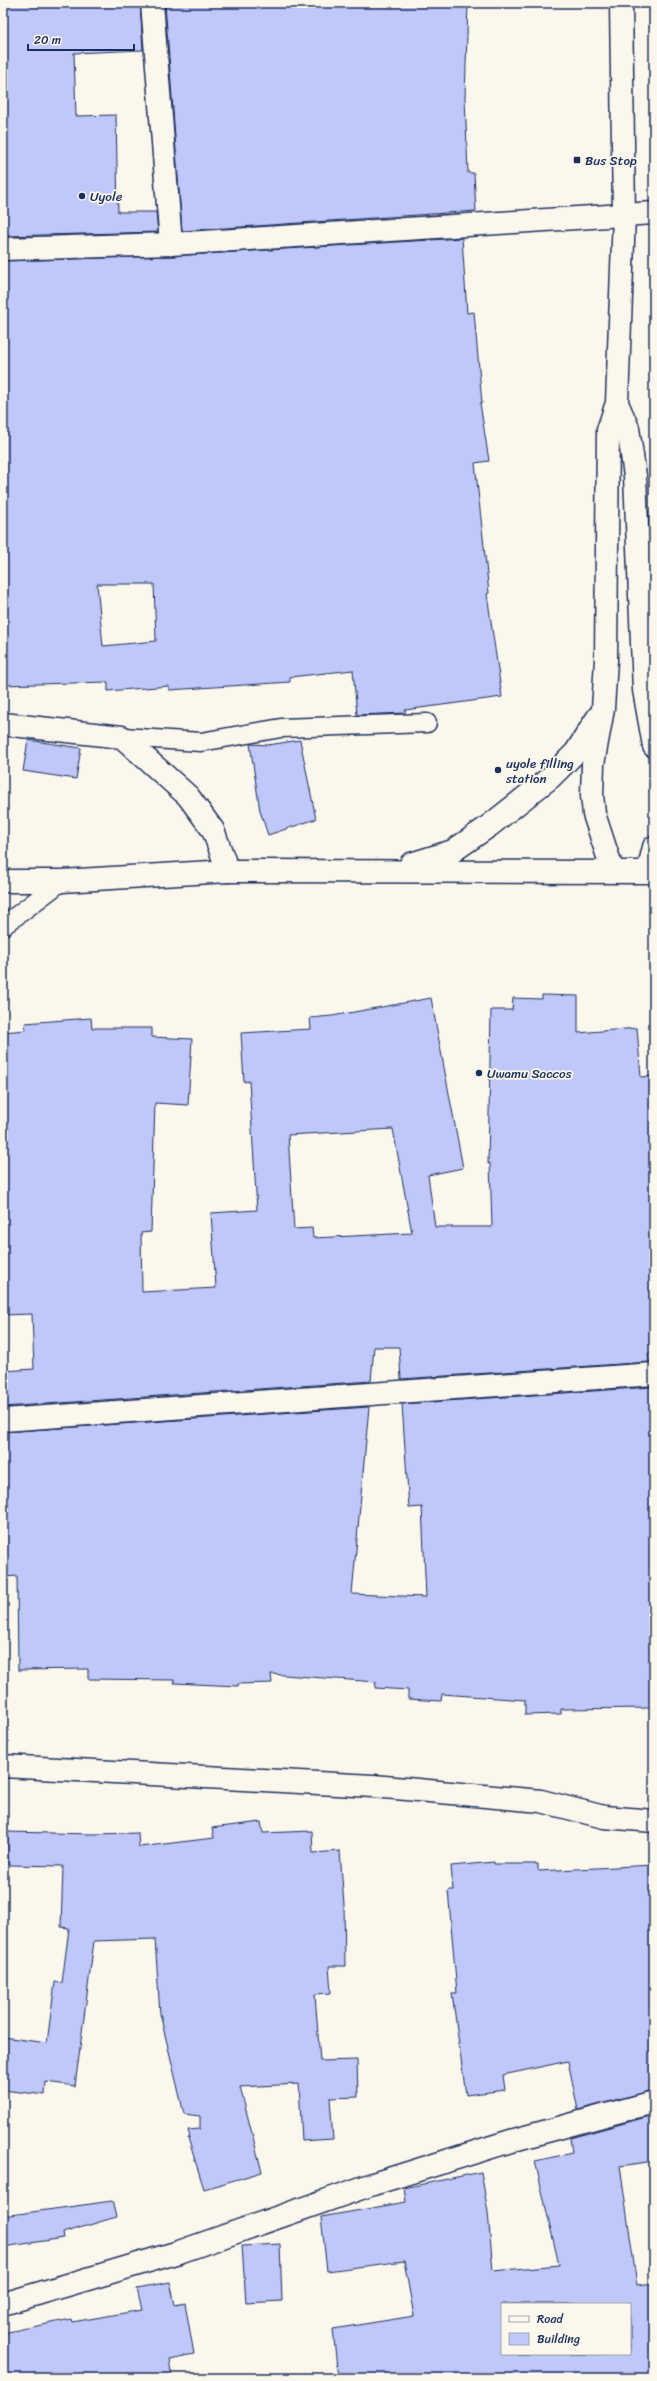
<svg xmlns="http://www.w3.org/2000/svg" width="657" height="2381" font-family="Sriracha,sans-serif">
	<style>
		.building { fill: #c0c7f9; stroke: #1b2f5e; fill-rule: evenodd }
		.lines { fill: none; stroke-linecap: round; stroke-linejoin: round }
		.service-casing { stroke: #1b2f5e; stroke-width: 21 }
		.minor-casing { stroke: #1b2f5e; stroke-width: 25 }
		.trunk-casing { stroke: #1b2f5e; stroke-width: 25 }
		.service { stroke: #fbf7ec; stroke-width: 18 }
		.minor { stroke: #fbf7ec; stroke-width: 22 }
		.trunk { stroke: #fbf7ec; stroke-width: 22 }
		.poi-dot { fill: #1b2f5e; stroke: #fbf7ec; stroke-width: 1.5 }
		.labels { text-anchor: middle; stroke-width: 3.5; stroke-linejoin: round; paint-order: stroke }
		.poi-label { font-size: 13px; fill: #1b2f5e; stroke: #fbf7ec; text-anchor: start }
	</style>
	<rect width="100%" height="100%" fill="#fbf7ec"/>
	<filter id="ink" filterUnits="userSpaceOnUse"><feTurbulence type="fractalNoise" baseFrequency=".025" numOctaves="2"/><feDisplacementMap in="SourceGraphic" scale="8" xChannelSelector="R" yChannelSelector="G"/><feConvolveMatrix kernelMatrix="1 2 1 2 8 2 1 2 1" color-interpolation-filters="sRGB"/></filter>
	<g filter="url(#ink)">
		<path class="building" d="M 3,3 L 140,3 L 143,50 L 74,53 L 76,116 L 116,115 L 118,212 L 156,212 L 158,232 L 3,236 Z
			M 165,3 L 468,3 L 465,97 L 468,173 L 474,173 L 476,211 L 182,231 Z
			M 462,238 L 467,313 L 474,312 L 482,403 L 480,403 L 489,461 L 475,463 L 489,593 L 487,594 L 502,697 L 405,710 L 405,713 L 357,715 L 353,670 L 290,677 L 290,682 L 169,690 L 169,686 L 108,691 L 108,682 L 3,685 L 3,261 L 172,256 ZM 97,584 L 154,584 L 156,641 L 103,646 Z
			M 28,740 L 81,748 L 76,779 L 23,771 Z
			M 300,740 L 316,819 L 268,835 L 260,811 L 250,744 L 268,745 Z
			M 542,995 L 578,996 L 578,1033 L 637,1028 L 641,1077 L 652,1076 L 654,1353 L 648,1353 L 649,1362 L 401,1379 L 399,1347 L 374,1347 L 371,1381 L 3,1407 L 3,1371 L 34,1369 L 32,1314 L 3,1315 L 3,1032 L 26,1030 L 25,1023 L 91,1018 L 92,1028 L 152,1028 L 152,1037 L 192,1039 L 188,1105 L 155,1103 L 151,1232 L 141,1233 L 142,1292 L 216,1288 L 211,1213 L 257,1210 L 249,1081 L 244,1082 L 241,1033 L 311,1029 L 310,1018 L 332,1016 L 431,998 L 463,1168 L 428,1175 L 435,1227 L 492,1227 L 490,1163 L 488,1164 L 491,1010 L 512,1010 L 513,998 L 542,999 ZM 393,1129 L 412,1233 L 313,1238 L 312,1228 L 294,1229 L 288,1135 Z
			M 652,1387 L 654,1402 L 654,1708 L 561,1709 L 561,1714 L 525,1715 L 525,1700 L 442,1694 L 441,1701 L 408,1699 L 408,1690 L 375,1688 L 376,1682 L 271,1674 L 272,1683 L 238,1684 L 238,1686 L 174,1683 L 174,1680 L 88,1679 L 88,1669 L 18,1670 L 17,1576 L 4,1577 L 3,1432 L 369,1407 L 352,1594 L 426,1597 L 422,1507 L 409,1508 L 402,1404 Z
			M 261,1822 L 263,1833 L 312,1831 L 313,1853 L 340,1851 L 344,1905 L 345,1966 L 329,1966 L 331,1993 L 315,1994 L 320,2061 L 357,2060 L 358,2097 L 330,2098 L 333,2139 L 302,2141 L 299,2084 L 240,2087 L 262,2172 L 204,2189 L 188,2138 L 190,2137 L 188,2130 L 200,2129 L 200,2116 L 184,2114 L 160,2014 L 155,1939 L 94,1941 L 75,2086 L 46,2082 L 45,2095 L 3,2090 L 3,2037 L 47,2043 L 55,1982 L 62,1983 L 69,1928 L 61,1927 L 63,1866 L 8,1865 L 8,1832 L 92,1834 L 138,1833 L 139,1847 L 214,1838 L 212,1828 Z
			M 494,1862 L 494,1864 L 538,1864 L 538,1871 L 654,1865 L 654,2090 L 578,2110 L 568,2061 L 503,2075 L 505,2090 L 466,2095 L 452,1993 L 457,1993 L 448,1890 L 453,1890 L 451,1866 Z
			M 654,2115 L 654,2161 L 620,2166 L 637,2285 L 654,2283 L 654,2378 L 338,2378 L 333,2329 L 414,2316 L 404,2261 L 327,2271 L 321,2217 L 406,2202 L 404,2188 L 481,2172 L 488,2212 L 493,2271 L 559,2265 L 535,2161 L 572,2153 L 570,2138 ZM 502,2304 L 630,2304 L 630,2354 L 502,2354 Z
			M 112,2201 L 116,2217 L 63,2233 L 64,2238 L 3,2247 L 3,2216 Z
			M 280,2244 L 282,2301 L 246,2303 L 242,2246 Z
			M 170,2282 L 175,2305 L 185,2303 L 194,2354 L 169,2359 L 172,2378 L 3,2378 L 3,2333 L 71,2319 L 72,2322 L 142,2310 L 137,2288 Z"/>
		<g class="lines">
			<g class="service-casing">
				<path id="service" d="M 122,737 L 201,742 L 281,728 L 427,723
					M 3,926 L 62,881"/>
			</g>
			<g class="minor-casing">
				<path id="minor" d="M 152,3 L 171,244
					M 3,249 L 171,244 L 654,213
					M 3,724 L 122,737 L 188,796 L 213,830 L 228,871
					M 3,1420 L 654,1374
					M 3,1766 L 373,1786 L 541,1801 L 604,1817 L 654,1821
					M 3,2304 L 179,2252 L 373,2184 L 514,2140 L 654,2102"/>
			</g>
			<g class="trunk-casing">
				<path id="trunk" d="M 617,403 L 628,428 L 635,476 L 644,690 L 654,746
					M 411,864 L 453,851 L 489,826 L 551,777 L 576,752 L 598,717
					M 613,872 L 594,814 L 592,795 L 593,764 L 603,709 L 606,660 L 608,430 L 617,403 L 624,215 L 621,3
					M 648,872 L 654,847
					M 3,881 L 62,881 L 228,871 L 654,872"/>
			</g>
			<use href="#service" class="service"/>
			<use href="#minor" class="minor"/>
			<use href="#trunk" class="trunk"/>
		</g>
	</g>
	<g class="poi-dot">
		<rect x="573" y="156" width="8" height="8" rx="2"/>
		<circle cx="82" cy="196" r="4"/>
		<circle cx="498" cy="770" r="4"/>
		<circle cx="479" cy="1073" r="4"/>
	</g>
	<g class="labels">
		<g class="poi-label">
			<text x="585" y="165">Bus Stop</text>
			<text x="90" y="201">Uyole</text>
			<text x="506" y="768">uyole filling<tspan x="506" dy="15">station</tspan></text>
			<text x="487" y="1078">Uwamu Saccos</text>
		</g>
	</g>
	<rect width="657" height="2381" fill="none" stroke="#fbf7ec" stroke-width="16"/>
	<rect x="8" y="8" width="641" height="2365" fill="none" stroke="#1b2f5e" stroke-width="1.5" filter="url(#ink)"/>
	<rect x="501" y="2303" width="130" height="52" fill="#fbf7ec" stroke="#a1a7b3"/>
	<rect x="509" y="2316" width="20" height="6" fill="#fbf7ec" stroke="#a1a7b3"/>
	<text x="537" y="2323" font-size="12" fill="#1b2f5e">Road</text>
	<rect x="509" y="2333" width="20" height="12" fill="#c0c7f9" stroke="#a1a7b3"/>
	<text x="537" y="2343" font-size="12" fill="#1b2f5e">Building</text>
	<path d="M28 44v6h106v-6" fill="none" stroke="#1b2f5e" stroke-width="2"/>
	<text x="34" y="44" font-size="12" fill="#1b2f5e" stroke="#fbf7ec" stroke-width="3" paint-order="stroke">20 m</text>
</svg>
